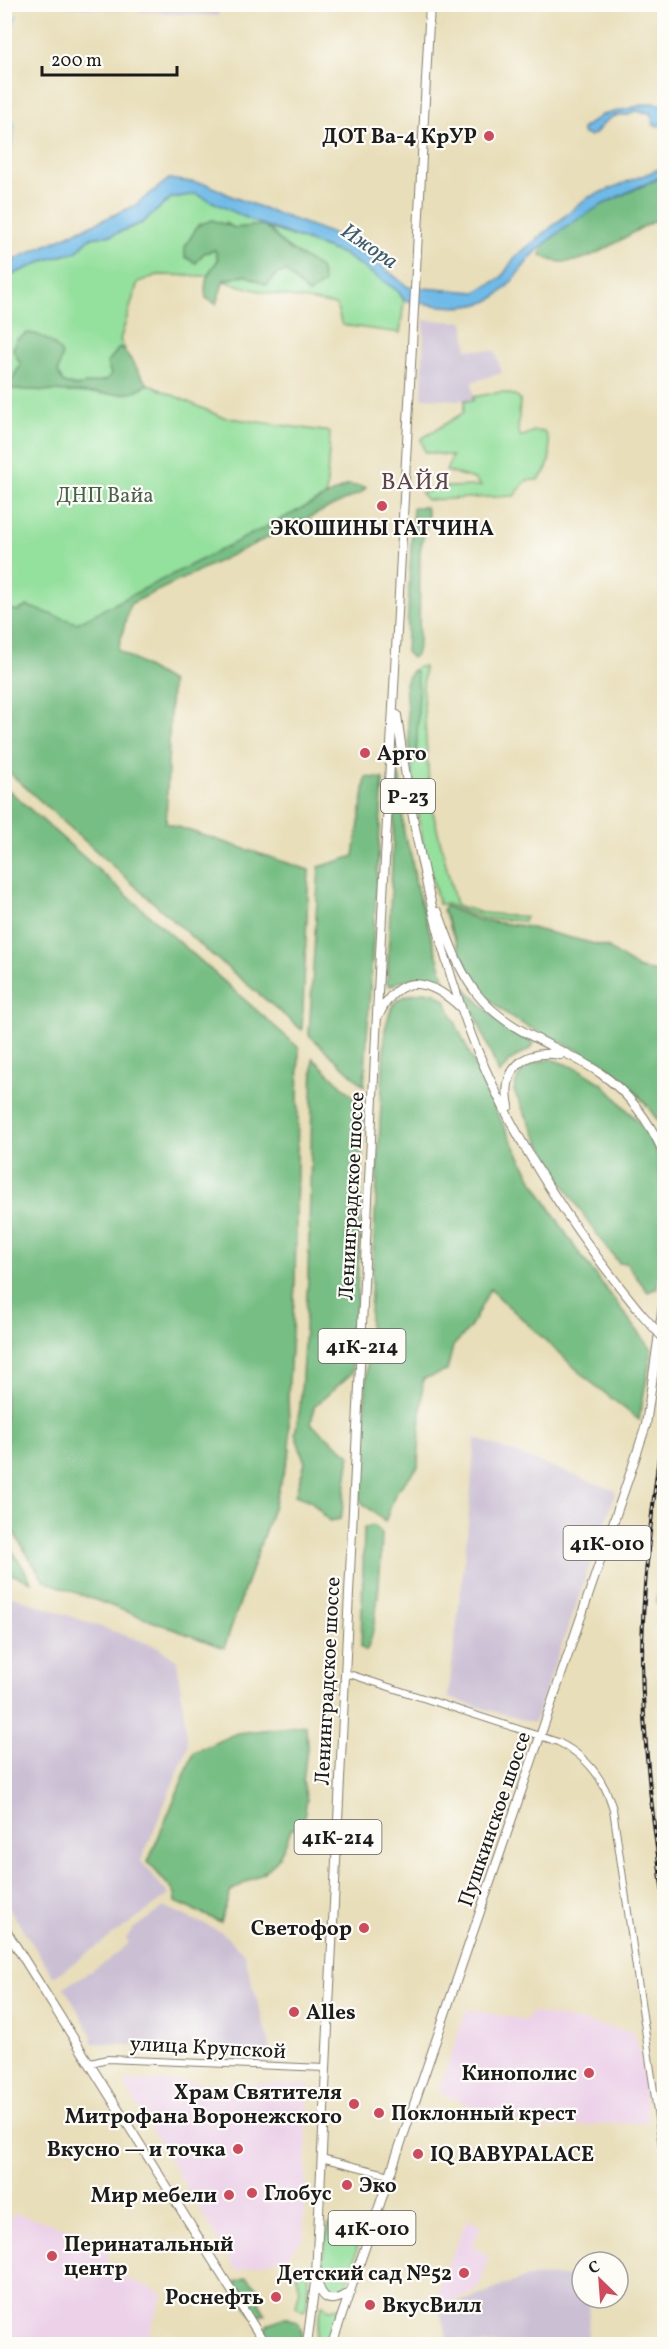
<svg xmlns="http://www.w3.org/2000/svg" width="669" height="2349" font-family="Vollkorn,serif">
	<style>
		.built { fill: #ecd1e9 }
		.industrial { fill: #cbbfd4 }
		.green { fill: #94e09d; stroke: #587e5c; stroke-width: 1.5 }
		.forest { fill: #77be84; stroke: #4a6d50; stroke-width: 1.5 }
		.water { fill: #6ebae8; stroke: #456b82; stroke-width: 1.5 }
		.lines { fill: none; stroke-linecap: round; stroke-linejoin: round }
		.stream { stroke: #6ebae8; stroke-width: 1.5 }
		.minor-casing { stroke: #827d6a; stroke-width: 8 }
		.major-casing { stroke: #827d6a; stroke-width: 10 }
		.minor { stroke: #fff; stroke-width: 6 }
		.major { stroke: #fff; stroke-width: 8 }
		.rail-casing { stroke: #1c1c1c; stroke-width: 4 }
		.rail { stroke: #fdfcf7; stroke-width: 1.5; stroke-dasharray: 4.5; stroke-linecap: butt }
		.major-bridge-casing { stroke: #827d6a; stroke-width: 10; stroke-linecap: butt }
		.major-bridge { stroke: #fff; stroke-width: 8 }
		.poi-dot { fill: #d1495b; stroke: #fdfcf7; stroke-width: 2 }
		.labels { text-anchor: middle; stroke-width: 4.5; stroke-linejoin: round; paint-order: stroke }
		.shield { fill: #fdfcf7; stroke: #605f5e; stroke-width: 1.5 }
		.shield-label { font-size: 20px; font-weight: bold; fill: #1c1c1c }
		.poi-label { font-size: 21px; font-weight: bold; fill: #1c1c1c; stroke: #fdfcf7; text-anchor: end }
		.park-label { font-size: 21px; fill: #466149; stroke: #fdfcf7 }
		.street-label { font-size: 21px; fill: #1c1c1c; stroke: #fdfcf7 }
		.water-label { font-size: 22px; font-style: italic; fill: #3d5b6e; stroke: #fdfcf7 }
		.quarter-label { font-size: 24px; letter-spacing: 1.5px; fill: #5d444c; stroke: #fdfcf7 }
	</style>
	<rect width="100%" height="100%" fill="#fdfcf7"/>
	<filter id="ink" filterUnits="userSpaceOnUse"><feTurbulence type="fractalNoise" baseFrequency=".0167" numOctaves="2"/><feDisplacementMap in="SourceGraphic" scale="12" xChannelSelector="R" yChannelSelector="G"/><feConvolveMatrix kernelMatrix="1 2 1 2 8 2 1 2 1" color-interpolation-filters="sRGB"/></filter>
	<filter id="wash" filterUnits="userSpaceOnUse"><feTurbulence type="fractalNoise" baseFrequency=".008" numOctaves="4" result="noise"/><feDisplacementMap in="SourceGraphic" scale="24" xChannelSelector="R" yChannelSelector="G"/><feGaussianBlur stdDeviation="1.35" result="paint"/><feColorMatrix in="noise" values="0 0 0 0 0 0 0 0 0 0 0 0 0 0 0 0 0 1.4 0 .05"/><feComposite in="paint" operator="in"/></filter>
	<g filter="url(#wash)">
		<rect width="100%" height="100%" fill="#e8deb9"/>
		<path class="built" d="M 467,2009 L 525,2020 L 533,2012 L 633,2032 L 640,2054 L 648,2122 L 543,2128 L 482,2110 L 438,2092 Z
			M 128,2080 L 309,2085 L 303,2239 L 286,2257 L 236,2271 L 125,2085 Z
			M 13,2213 L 105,2239 L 110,2272 L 163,2293 L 145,2344 L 5,2344 L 5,2238 Z
			M 469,2220 L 481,2225 L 473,2247 L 489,2255 L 480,2285 L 471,2294 L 435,2306 L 433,2303 L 466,2221 Z"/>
		<path class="industrial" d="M 69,4 L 220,4 L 220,5 L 218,16 L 69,7 Z
			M 424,320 L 464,322 L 467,349 L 495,351 L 502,373 L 472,382 L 474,401 L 422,398 Z
			M 475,1438 L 616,1491 L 534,1723 L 448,1698 L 466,1547 Z
			M 4,1593 L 158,1647 L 177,1661 L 188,1747 L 141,1861 L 169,1895 L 54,1977 L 5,1902 Z
			M 164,1907 L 220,1931 L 244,1953 L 272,2054 L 92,2043 L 91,2033 L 64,1987 L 106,1962 L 127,1945 L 129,1942 L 126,1939 L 133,1929 Z
			M 582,2276 L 582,2298 L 590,2298 L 587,2344 L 450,2344 L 439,2310 L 527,2277 Z"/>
		<path class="green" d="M 197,194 L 264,225 L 235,228 L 225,223 L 204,253 L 215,250 L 218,260 L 207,276 L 158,275 L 138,282 L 120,340 L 125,349 L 120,348 L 107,363 L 111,374 L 107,380 L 77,386 L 63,383 L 58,372 L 17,339 L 13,349 L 21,365 L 10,382 L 11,389 L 113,394 L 131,393 L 148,384 L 222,417 L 330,432 L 326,497 L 77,624 L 27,606 L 18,611 L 5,608 L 5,278 L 46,260 L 76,252 L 90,238 L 112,235 L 142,223 L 171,198 Z
			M 269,228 L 343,254 L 398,291 L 404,300 L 400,333 L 342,325 L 336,305 L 263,292 L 223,281 L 245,275 L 267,285 L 277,274 L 286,271 L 299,285 L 301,257 L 285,246 Z
			M 501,392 L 517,396 L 520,400 L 518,430 L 521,437 L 534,431 L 545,432 C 553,448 552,467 538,480 L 527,480 L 514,496 L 427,500 L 421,493 L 443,487 L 481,486 L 474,479 L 446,471 L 452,456 L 425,452 L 421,439 L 463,413 L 465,400 L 473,401 L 473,397 Z
			M 417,667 L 424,667 L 423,693 L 430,800 L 456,905 L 482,913 L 526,917 L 524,921 L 482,918 L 446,904 L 439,904 L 423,844 L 411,765 L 416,761 L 419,689 L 416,672 L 412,671 Z
			M 348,2223 C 367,2239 351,2270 344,2290 L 329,2292 C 316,2273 324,2244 330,2224 L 335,2230 L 344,2231 Z
			M 300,2268 L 308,2274 L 307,2306 L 303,2311 L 296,2306 L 300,2290 L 296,2271 Z
			M 322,2305 L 330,2309 L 340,2307 L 329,2344 L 314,2344 Z"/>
		<path class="forest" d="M 664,176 L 664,217 C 629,228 578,281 541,255 L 543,245 L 583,213 Z
			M 212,220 L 235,228 L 264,225 L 285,246 L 320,268 L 324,283 L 309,294 L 286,271 L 277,274 L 267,285 L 245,275 L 224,280 L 216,304 L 206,298 C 203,280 208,274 218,260 L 215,250 L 204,253 L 196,263 L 185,257 L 185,247 L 198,225 Z
			M 28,333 C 42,334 54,343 62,354 L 58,372 L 63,383 L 77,386 L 107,380 L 111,374 L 107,363 L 120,347 C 127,350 139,375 148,384 L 131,393 L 113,394 L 11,389 L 10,382 L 21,365 L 13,349 L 17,339 Z
			M 348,485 L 366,487 L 362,492 L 130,604 L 118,650 L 171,682 L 166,823 L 309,870 L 302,1030 L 205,949 L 5,769 L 5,608 L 18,611 L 27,606 L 77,623 Z
			M 413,507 L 426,507 L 428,516 L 420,551 L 419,643 L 416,655 L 412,658 L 406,652 Z
			M 412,671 L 416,671 L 419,689 L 416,761 L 411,765 L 405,683 Z
			M 396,768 L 400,778 L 404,834 L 411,855 L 417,890 L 447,988 C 430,975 409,975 390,986 L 387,982 Z
			M 366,777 L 383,779 L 364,1086 L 309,1035 L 319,867 L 354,856 Z
			M 5,787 L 299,1048 L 295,1284 L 288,1397 L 290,1451 L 274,1505 L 224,1648 L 44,1581 L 5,1519 Z
			M 445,906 L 479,920 L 523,926 L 607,947 L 639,969 L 664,973 L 664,1130 C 648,1105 628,1079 602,1063 C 562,1038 511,1029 481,989 C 464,965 454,937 443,910 Z
			M 464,987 L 498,1021 L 533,1043 L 532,1048 L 512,1059 L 499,1074 Z
			M 423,992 L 434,992 L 445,1000 L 496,1111 L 534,1183 L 576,1249 L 652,1350 L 639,1420 L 587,1379 L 490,1289 L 470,1328 L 453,1346 L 447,1371 L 423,1379 L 418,1467 L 396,1492 L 385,1522 L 360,1501 L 385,1030 C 393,1001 392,997 423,992 Z
			M 313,1058 L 364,1107 L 357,1298 L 352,1373 L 314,1407 L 311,1424 L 350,1455 L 341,1519 L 329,1521 L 311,1501 L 295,1495 L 305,1463 L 295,1434 L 300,1408 L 308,1279 Z
			M 551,1059 L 579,1069 L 603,1084 L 642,1126 L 656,1149 L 664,1205 L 657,1288 L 648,1292 L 626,1263 L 619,1263 C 575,1209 543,1153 514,1091 C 518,1068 530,1063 551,1059 Z
			M 664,1514 L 664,1587 L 663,1596 L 657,1602 Z
			M 373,1525 L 382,1533 C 381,1558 378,1632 366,1651 L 361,1647 L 364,1528 Z
			M 4,1539 L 5,1539 L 32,1582 L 5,1572 Z
			M 306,1725 L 307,1749 L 303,1782 L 307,1800 L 302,1827 L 291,1829 C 276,1873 268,1868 231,1891 L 220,1922 L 176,1902 L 175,1893 L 148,1862 L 194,1752 L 237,1733 Z
			M 247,2277 L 259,2289 L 260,2303 L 265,2314 L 254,2318 L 234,2287 L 237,2281 Z
			M 285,2317 L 299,2323 L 302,2333 L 298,2344 L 270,2344 L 263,2333 L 268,2324 Z"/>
		<path class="water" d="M 651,103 L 664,105 L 664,116 L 660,126 L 654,125 L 650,113 L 634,111 L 629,115 C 612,113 604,121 595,134 L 589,136 L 582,133 L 582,129 L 602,115 Z
			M 664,167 L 664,176 C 617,196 576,215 538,250 C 521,265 509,293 486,302 C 460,311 430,305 404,300 L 398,291 L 343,254 L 255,222 L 196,194 L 171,198 L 142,223 L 112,235 L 90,238 L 76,252 L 46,260 L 5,278 L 4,264 L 134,206 L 169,179 L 207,184 L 233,197 L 349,240 L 408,287 L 476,292 L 501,278 L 515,257 L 587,198 Z"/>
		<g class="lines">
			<path class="stream" d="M 21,5 L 21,4
				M 4,44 L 17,15
				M 4,73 L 8,80 L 9,114 L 15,125 L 4,185"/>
		</g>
	</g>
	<g filter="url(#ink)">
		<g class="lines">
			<g class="minor-casing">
				<path id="minor" d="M 346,1673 L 558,1742 C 587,1756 604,1778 613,1809 L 664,2160
					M 91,2063 L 107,2059 L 325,2068
					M 321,2158 L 390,2175"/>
			</g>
			<g class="major-casing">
				<path id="major" d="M 397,715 C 410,814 429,913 461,1007 C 499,1119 566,1222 640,1312
					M 438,912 C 449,940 458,970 477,994 C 509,1034 559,1045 600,1073 C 629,1093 650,1122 664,1154
					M 379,1015 C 400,970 431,980 461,1008
					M 509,1106 C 501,1069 524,1049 560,1055
					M 4,1927 L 265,2344
					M 317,2280 C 322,2302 332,2304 350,2292
					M 307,2344 L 316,2275 L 379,973 L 430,4
					M 332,2344 L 633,1465 L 646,1425 L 664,1298"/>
			</g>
			<use href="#minor" class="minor"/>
			<use href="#major" class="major"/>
			<g class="rail-casing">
				<path id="rail" d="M 664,1417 C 654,1498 642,1579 642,1661 C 643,1742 653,1821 664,1901"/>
			</g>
			<use href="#rail" class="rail"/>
			<g class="major-bridge-casing">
				<path id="major-bridge" d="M 640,1312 L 664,1339"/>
			</g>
			<use href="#major-bridge" class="major-bridge"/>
		</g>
	</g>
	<g class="poi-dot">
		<circle cx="489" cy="136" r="6"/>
		<circle cx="382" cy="506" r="6"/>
		<circle cx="365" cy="753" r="6"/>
		<circle cx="364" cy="1928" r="6"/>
		<circle cx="294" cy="2012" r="6"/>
		<circle cx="589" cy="2073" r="6"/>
		<circle cx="354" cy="2104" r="6"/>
		<circle cx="379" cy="2113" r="6"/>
		<circle cx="238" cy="2149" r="6"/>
		<circle cx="418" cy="2154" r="6"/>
		<circle cx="347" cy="2185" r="6"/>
		<circle cx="252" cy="2193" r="6"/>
		<circle cx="229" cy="2195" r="6"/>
		<circle cx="52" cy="2256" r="6"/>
		<circle cx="464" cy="2273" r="6"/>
		<circle cx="276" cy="2297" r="6"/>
		<circle cx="370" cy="2305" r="6"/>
	</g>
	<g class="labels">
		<g class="shield">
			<rect x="381" y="779" width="54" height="34" rx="4.5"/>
			<rect x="318.5" y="1329" width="87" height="34" rx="4.5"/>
			<rect x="563.5" y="1526" width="87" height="34" rx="4.5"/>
			<rect x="294.5" y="1820" width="87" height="34" rx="4.5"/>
			<rect x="328.5" y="2211" width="87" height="34" rx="4.5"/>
		</g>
		<g class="shield-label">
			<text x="408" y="803">Р-23</text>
			<text x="362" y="1353">41К-214</text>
			<text x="607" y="1550">41К-010</text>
			<text x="338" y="1844">41К-214</text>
			<text x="372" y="2235">41К-010</text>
		</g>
		<g class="poi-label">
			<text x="477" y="143">ДОТ Ва-4 КрУР</text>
			<text x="382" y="535" text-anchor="middle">ЭКОШИНЫ ГАТЧИНА</text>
			<text x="377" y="760" text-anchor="start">Арго</text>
			<text x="352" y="1935">Светофор</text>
			<text x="306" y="2019" text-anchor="start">Alles</text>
			<text x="577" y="2080">Кинополис</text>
			<text x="342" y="2099">Храм Святителя<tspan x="342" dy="24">Митрофана Воронежского</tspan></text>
			<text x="391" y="2120" text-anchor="start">Поклонный крест</text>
			<text x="226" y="2156">Вкусно — и точка</text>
			<text x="430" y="2161" text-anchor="start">IQ BABYPALACE</text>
			<text x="359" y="2192" text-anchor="start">Эко</text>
			<text x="264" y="2200" text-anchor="start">Глобус</text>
			<text x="217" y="2202">Мир мебели</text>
			<text x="64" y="2251" text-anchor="start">Перинатальный<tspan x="64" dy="24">центр</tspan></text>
			<text x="452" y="2280">Детский сад №52</text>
			<text x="264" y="2304">Роснефть</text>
			<text x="382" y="2312" text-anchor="start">ВкусВилл</text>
		</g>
		<g class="park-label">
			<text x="105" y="502">ДНП Вайа</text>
		</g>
		<g class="street-label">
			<text transform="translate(351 1196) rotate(-87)" y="7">Ленинградское шоссе</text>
			<text transform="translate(327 1681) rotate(-87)" y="7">Ленинградское шоссе</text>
			<text transform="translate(494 1819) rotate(-71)" y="7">Пушкинское шоссе</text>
			<text transform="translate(208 2047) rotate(3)" y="7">улица Крупской</text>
		</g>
		<g class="water-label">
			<text transform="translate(370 245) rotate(34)" y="8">Ижора</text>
		</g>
		<g class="quarter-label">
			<text x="416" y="489">ВАЙЯ</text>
		</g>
	</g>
	<rect width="669" height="2349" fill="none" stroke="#fdfcf7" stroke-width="24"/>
	<g transform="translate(600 2280) rotate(335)"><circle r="28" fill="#fdfcf7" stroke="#a3a29f" stroke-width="1.5"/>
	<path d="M0-4.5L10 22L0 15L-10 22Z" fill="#d1495b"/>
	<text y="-9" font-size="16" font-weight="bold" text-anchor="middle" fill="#1c1c1c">С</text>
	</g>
	<path d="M42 66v9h135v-9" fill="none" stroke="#1c1c1c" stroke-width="3"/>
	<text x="51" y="66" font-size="18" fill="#1c1c1c" stroke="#fdfcf7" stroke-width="4.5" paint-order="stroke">200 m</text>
</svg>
